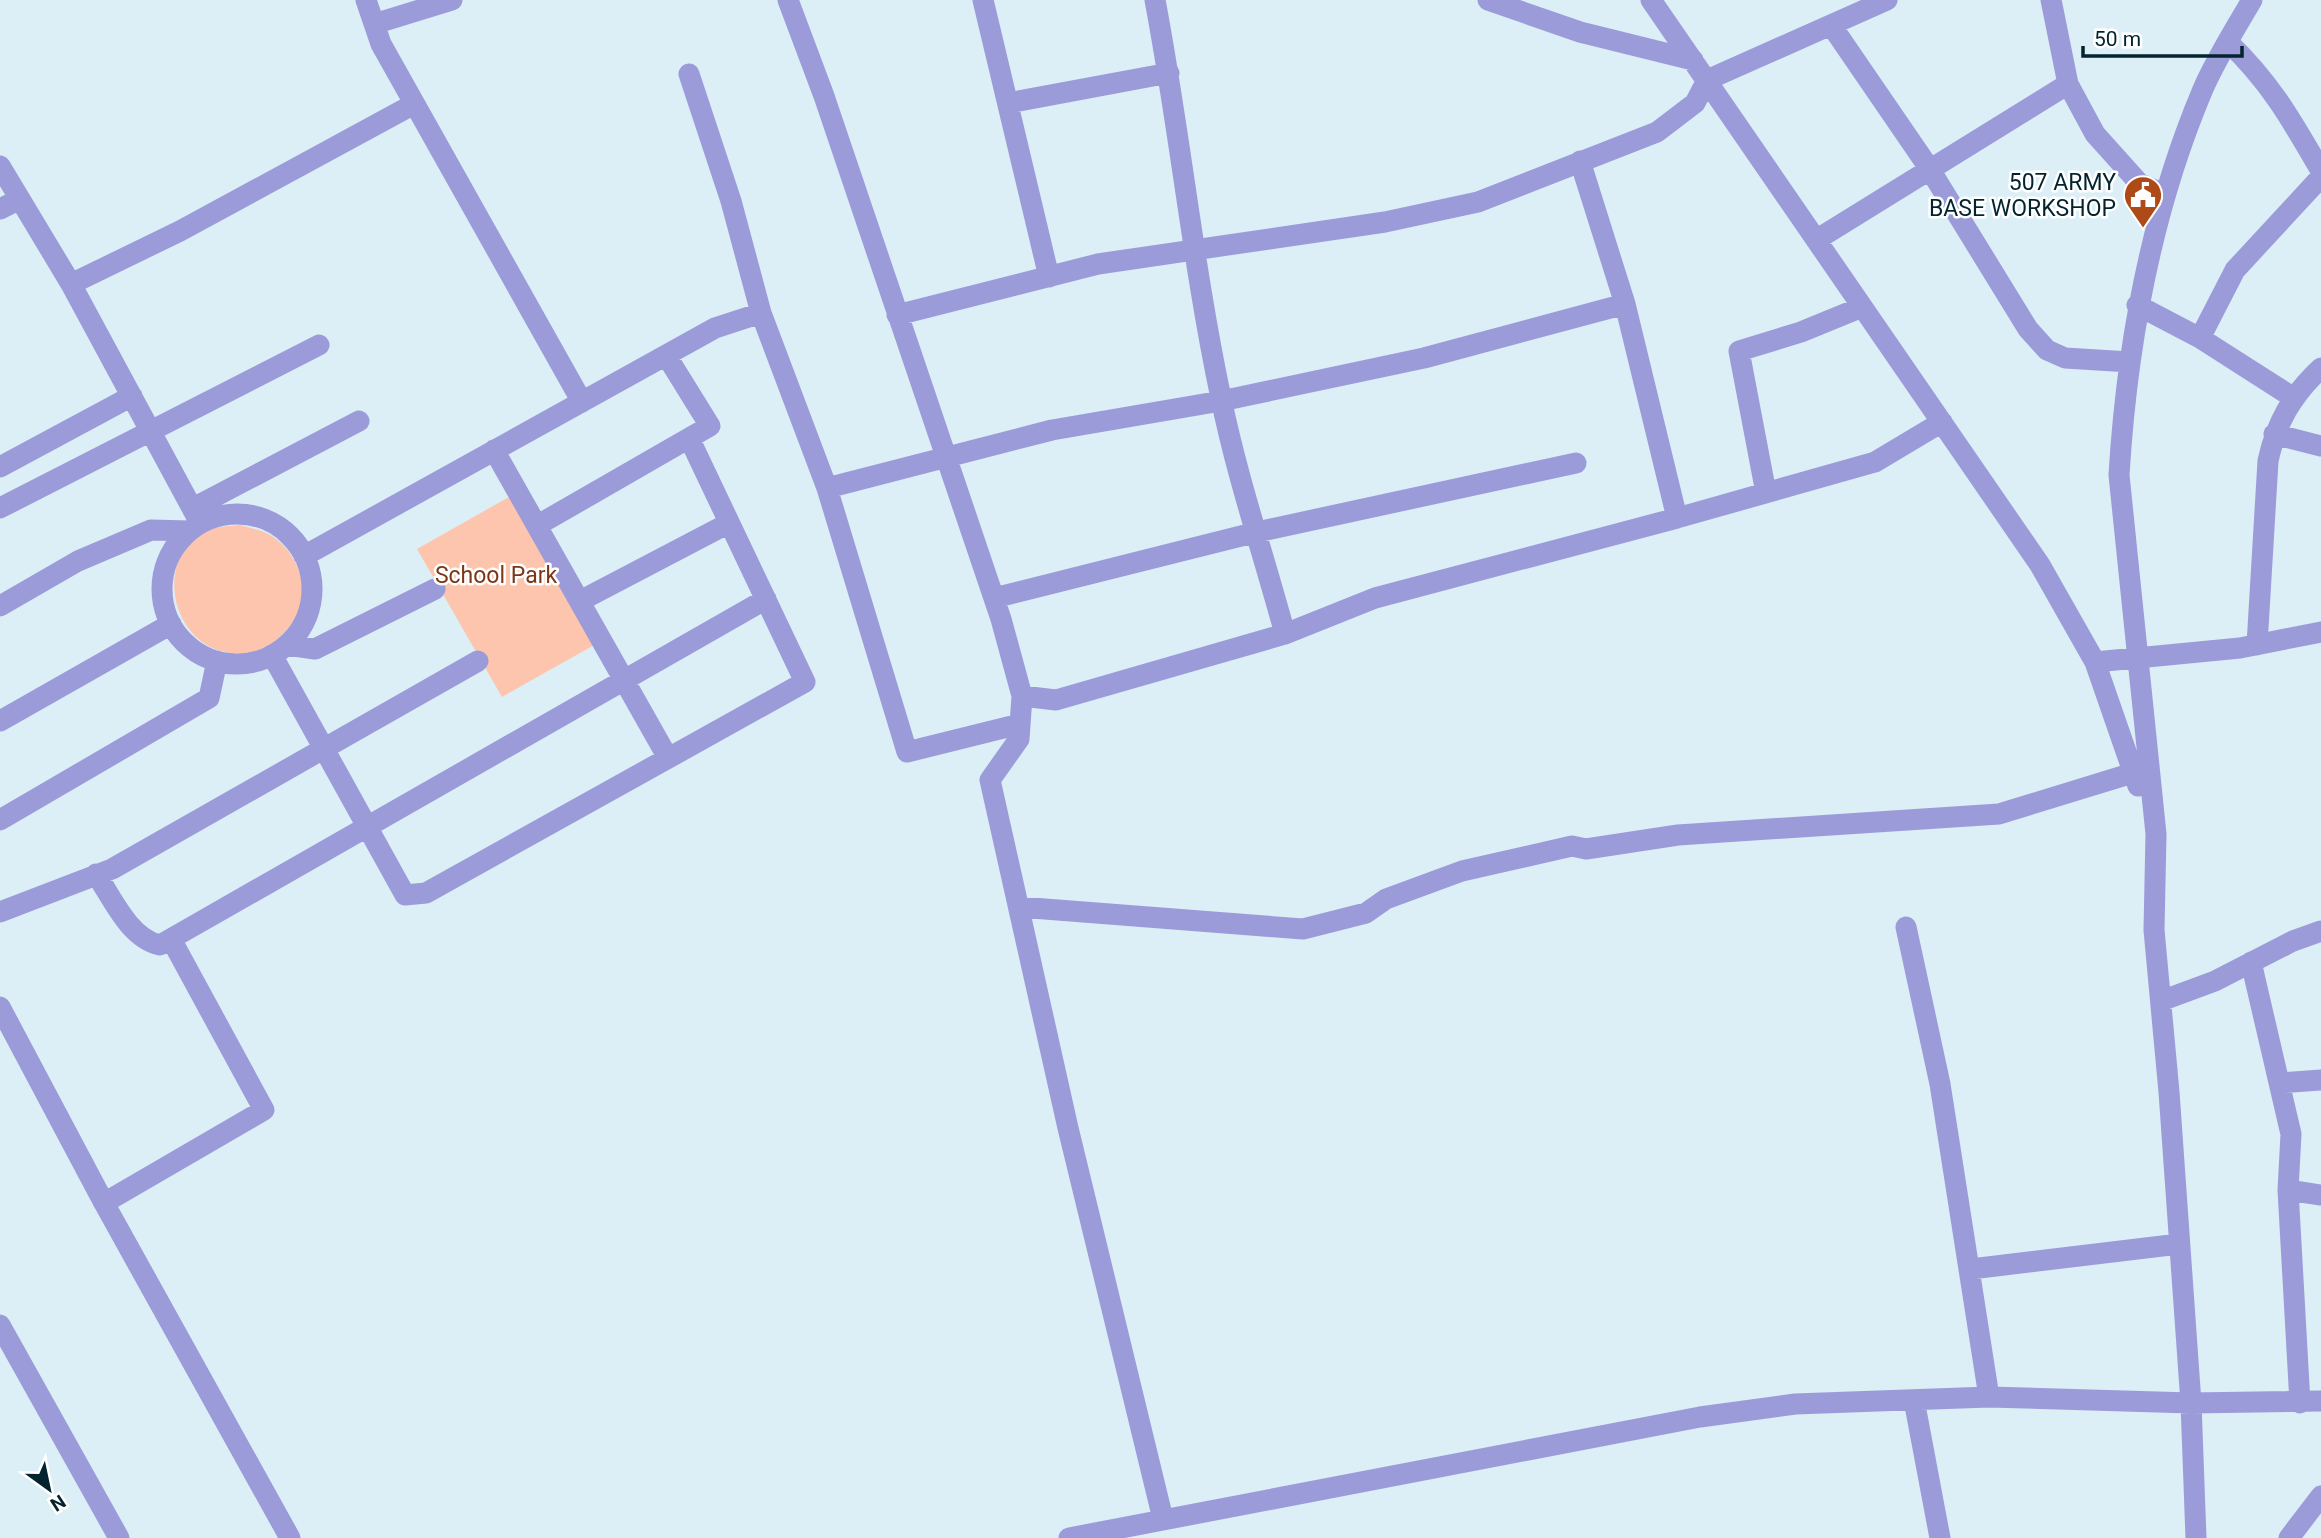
<svg xmlns="http://www.w3.org/2000/svg" width="2321" height="1538" font-family="Roboto,sans-serif">
	<style>
		.green { fill: #fec5ae }
		.lines { fill: none; stroke-linecap: round; stroke-linejoin: round }
		.street { stroke: #9b9bda; stroke-width: 21 }
		.labels { text-anchor: middle; stroke-width: 5; stroke-linejoin: round; paint-order: stroke }
		.poi-label { font-size: 23px; fill: #03242f; stroke: #fff; text-anchor: end }
		.park-label { font-size: 23px; fill: #7b3819; stroke: #fff }
	</style>
	<rect width="100%" height="100%" fill="#dceef6"/>
	<path class="green" d="M 516,493 L 596,644 L 502,697 L 417,549 Z
		M 240,525 C 249,528 262,530 270,535 C 293,548 306,577 303,604 C 301,612 289,628 282,635 C 271,648 261,651 245,653 C 185,660 153,585 190,540 C 200,527 224,527 240,525 Z"/>
	<g class="lines">
		<path class="street" d="M 366,0 L 381,44 L 582,402
			M 788,0 L 824,96 L 1001,619 L 1022,696 L 1019,739 L 990,780 L 1068,1128 L 1163,1519
			M 983,0 L 1049,277
			M 1155,0 C 1180,132 1193,266 1221,398 C 1237,477 1264,556 1285,634
			M 1488,0 L 1580,32 L 1693,60
			M 1651,0 L 2040,565 L 2095,662 L 2138,786
			M 2051,0 L 2068,84 L 2095,134 L 2139,183 L 2164,194
			M 374,24 L 452,0
			M 1831,25 L 1929,168 L 2028,329 L 2047,350 L 2065,358 L 2130,362
			M 2228,42 C 2271,83 2292,121 2321,171
			M 689,74 L 731,201 L 761,313
			M 1008,103 L 1169,73
			M 1580,161 L 1625,304 L 1677,518 L 1875,462 L 1942,422
			M 0,166 L 71,284 L 200,523
			M 0,209 L 20,199
			M 1816,240 L 2068,84
			M 71,284 L 180,231 L 414,104
			M 2137,305 L 2200,338 L 2294,398
			M 897,315 L 1098,264 L 1385,222 L 1478,202 L 1657,132 L 1695,103 L 1707,80 L 1887,0
			M 2200,338 L 2235,270 L 2321,177
			M 2274,434 L 2321,446
			M 494,450 L 668,758
			M 0,467 L 132,396
			M 827,488 L 1052,430 L 1221,401 L 1424,358 L 1625,304
			M 1766,493 L 1739,351 L 1801,332 L 1862,307
			M 0,508 L 319,345
			M 193,508 L 359,421
			M162 589a75 75 0 1 1 150 0a75 75 0 1 1-150 0Z
			M 538,525 L 710,426 L 666,355
			M 304,556 L 715,328 L 761,313 L 827,488 L 907,752 L 1020,724
			M 994,598 L 1257,532 L 1576,463
			M 580,601 L 729,523
			M 0,606 L 78,561 L 151,530 L 189,531
			M 287,645 L 315,649 L 435,589
			M 2257,645 L 2268,461 C 2276,423 2292,395 2321,368
			M 272,655 L 405,895 L 426,893 L 805,682 L 690,440
			M 2095,662 L 2240,648 L 2321,632
			M 1022,696 L 1056,700 L 1285,634 L 1375,598 L 1677,518
			M 0,721 L 171,624
			M 0,820 L 209,698 L 217,661
			M 96,874 C 113,899 129,938 160,945 L 766,599
			M 1019,907 L 1303,929 L 1366,913 L 1386,899 L 1462,871 L 1572,846 L 1586,849 L 1678,835 L 1999,814 L 2149,768
			M 0,912 L 112,869 L 478,661
			M 1906,927 L 1940,1084 L 1989,1397
			M 171,939 L 264,1110 L 104,1203 L 290,1538
			M 2251,962 L 2291,1134 L 2288,1190 L 2300,1403
			M 2161,1001 L 2215,981 L 2293,941 L 2321,931
			M 0,1007 L 104,1203
			M 2280,1083 L 2321,1080
			M 2288,1190 L 2321,1195
			M 1971,1269 L 2179,1244
			M 0,1325 L 119,1538
			M 1914,1400 L 1940,1538
			M 1069,1538 L 1700,1417 L 1795,1404 L 1989,1397 L 2191,1403 L 2321,1401
			M 2196,1538 L 2191,1403 L 2169,1092 L 2154,930 L 2156,834 L 2119,475 C 2127,342 2151,212 2203,89 C 2216,59 2235,29 2252,0
			M 2289,1538 L 2321,1496"/>
	</g>
	<defs>
		<g id="civic-pin" transform="scale(2.0125)"><path d="M0 17L-7.5 6A9.5 9.5 0 1 1 7.5 6Z" fill="#ae4a17" stroke="#fff"/><path d="M-.6-6.5H3V-4.5H.6V-3L4-1V1h2V6H-6V1h2V-1L-.6-3ZM-1.2 2.5V6h2.4V2.5Z" fill="#fff"/></g>
	</defs>
	<g fill-rule="evenodd">
		<use href="#civic-pin" x="2143" y="195"/>
	</g>
	<g class="labels">
		<g class="poi-label">
			<text x="2116" y="190">507 ARMY<tspan x="2116" dy="26">BASE WORKSHOP</tspan></text>
		</g>
		<g class="park-label">
			<text x="496" y="583">School Park</text>
		</g>
	</g>
	<g transform="translate(49 1489) rotate(147)" stroke="#ffffff" stroke-width="5" paint-order="stroke">
	<path d="M0-5L12 26L0 18L-12 26Z" fill="#03242f"/>
	<text y="-10" font-size="19" font-weight="bold" text-anchor="middle" fill="#03242f">N</text>
	</g>
	<path d="M2083 46v10h159v-10" fill="none" stroke="#03242f" stroke-width="3.5"/>
	<text x="2094" y="46" font-size="21" fill="#03242f" stroke="#ffffff" stroke-width="5" paint-order="stroke">50 m</text>
</svg>
